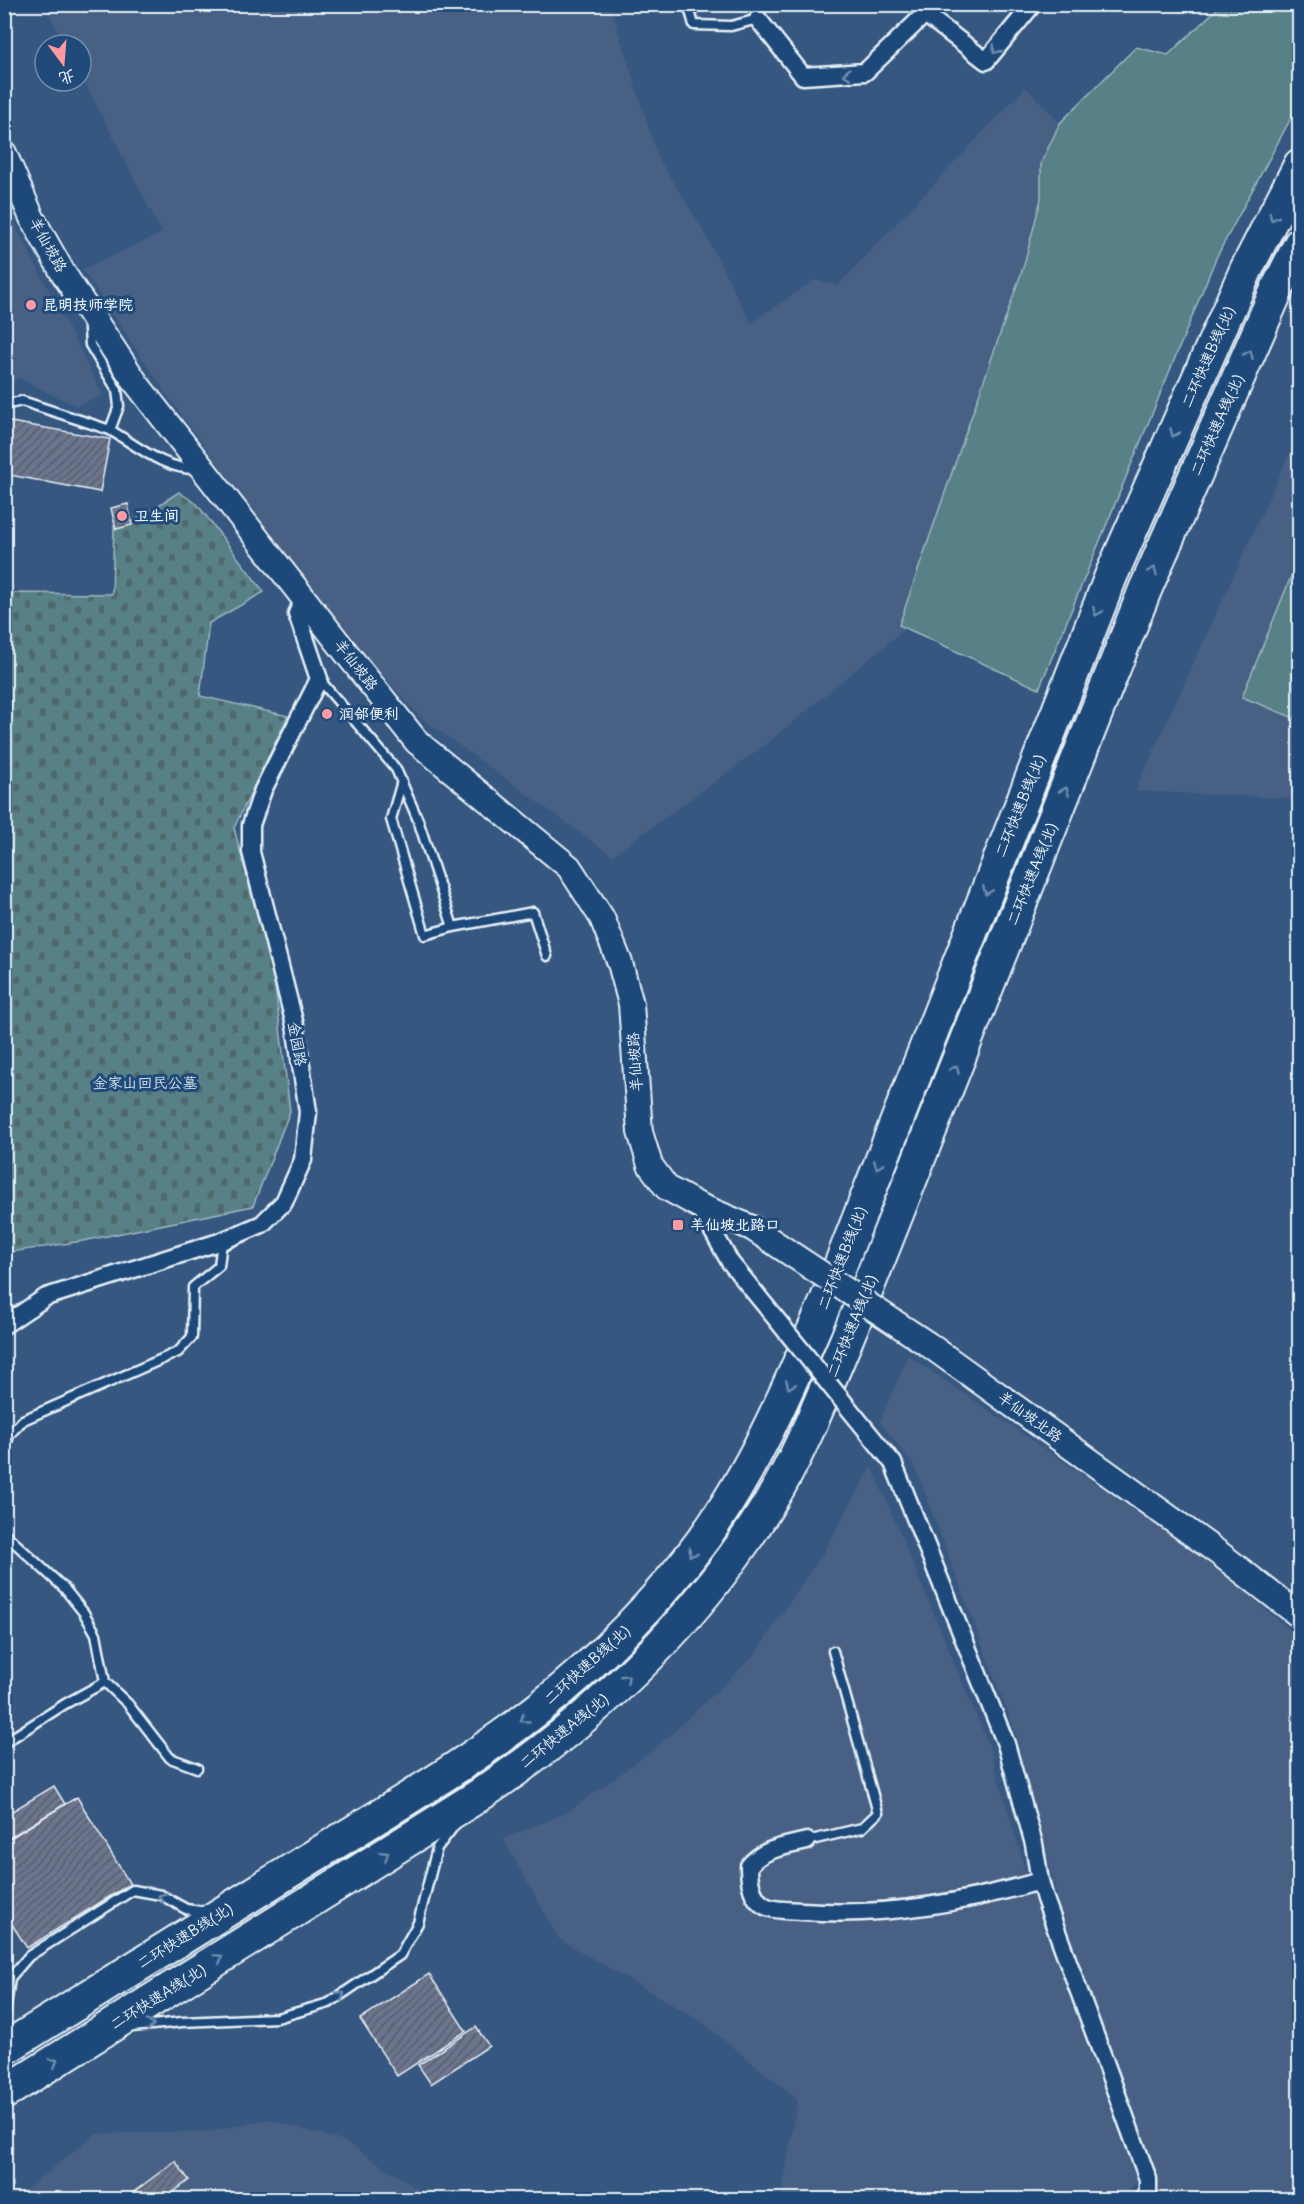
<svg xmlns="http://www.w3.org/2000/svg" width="1304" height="2204" font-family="Delius,'LXGW WenKai TC',sans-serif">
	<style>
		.built { fill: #466084 }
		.green { fill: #588087; stroke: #a0b8c0; stroke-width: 1.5 }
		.cemetery { fill: url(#cemetery-stones); stroke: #a0b8c0; stroke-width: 1.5 }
		.building { fill: url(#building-hatch); stroke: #e8f1f8; stroke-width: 1.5 }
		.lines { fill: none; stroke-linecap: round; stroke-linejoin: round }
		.lane-casing { stroke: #e8f1f8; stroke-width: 13 }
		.street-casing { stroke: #e8f1f8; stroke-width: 21 }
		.secondary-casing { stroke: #e8f1f8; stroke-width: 28 }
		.highway-casing { stroke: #e8f1f8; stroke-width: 36 }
		.lane { stroke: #1f4a7a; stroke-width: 8 }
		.street { stroke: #1f4a7a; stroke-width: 16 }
		.secondary { stroke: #1f4a7a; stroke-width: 24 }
		.highway { stroke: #1f4a7a; stroke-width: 32 }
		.street-bridge-casing { stroke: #e8f1f8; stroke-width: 21; stroke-linecap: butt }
		.secondary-bridge-casing { stroke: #e8f1f8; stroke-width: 28; stroke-linecap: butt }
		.street-bridge { stroke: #1f4a7a; stroke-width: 16 }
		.secondary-bridge { stroke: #1f4a7a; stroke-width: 24 }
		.oneway { stroke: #6f8dac }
		.poi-dot { fill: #ff9aa2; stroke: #1f4a7a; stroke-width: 2 }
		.labels { text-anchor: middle; stroke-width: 6; stroke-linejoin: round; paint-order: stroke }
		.street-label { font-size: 15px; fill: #e8f1f8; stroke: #1f4a7a }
		.poi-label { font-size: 15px; font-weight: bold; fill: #e8f1f8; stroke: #1f4a7a; text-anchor: start }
		.park-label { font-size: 15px; fill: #d2e0e7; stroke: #1f4a7a }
	</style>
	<defs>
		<pattern id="cemetery-stones" width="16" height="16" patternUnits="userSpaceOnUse" patternTransform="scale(1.5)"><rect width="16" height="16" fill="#588087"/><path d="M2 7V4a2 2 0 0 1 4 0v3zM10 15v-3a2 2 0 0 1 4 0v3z" fill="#50676c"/></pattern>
		<pattern id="building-hatch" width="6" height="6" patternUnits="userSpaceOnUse" patternTransform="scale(1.5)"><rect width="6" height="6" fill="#6c758d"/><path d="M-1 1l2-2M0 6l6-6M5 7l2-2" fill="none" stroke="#595e6c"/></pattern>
	</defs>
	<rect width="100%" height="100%" fill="#365780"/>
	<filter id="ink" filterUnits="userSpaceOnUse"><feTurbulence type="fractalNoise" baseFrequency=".0167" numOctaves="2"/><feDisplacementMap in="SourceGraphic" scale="12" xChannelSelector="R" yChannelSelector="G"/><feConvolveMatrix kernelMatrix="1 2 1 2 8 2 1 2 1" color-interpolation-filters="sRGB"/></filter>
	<g filter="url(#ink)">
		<path class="built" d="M 45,5 L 610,5 L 658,157 L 702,228 L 751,323 L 814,280 L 838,285 L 1026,87 L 1060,123 L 1041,163 L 1041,199 L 1024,264 L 899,624 L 906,628 L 763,747 L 612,856 L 420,717 L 345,633 L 173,404 L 82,269 L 162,233 L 81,75 L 81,45 L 65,45 Z
			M 5,199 L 19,232 L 103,395 L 76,406 L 18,378 L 5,387 Z
			M 1299,432 L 1299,799 L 1135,791 Z
			M 908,1355 L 1216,1566 L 1299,1638 L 1299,2199 L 1161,2199 L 1158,2186 L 1059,1905 L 1015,1732 L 915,1467 L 880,1422 Z
			M 872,1466 L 990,1748 L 1036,1907 L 1137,2181 L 1120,2200 L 781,2199 L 797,2099 L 700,2021 L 559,1939 L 503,1839 L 568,1812 L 658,1746 L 752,1658 L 823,1553 Z
			M 268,2119 L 344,2141 L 417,2188 L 420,2199 L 13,2200 L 95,2134 L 212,2131 Z"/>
		<path class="green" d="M 1221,5 L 1299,5 L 1299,103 L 1216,258 L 1039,689 L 899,625 L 1024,265 L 1041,199 L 1041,163 L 1060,123 L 1136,47 L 1168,55 Z
			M 1299,557 L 1300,720 L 1299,720 L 1242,697 Z"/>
		<path class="cemetery" d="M 179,492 L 197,504 L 264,592 L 209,623 L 200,696 L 288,716 L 234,828 L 274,978 L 290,1111 L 253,1206 L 83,1241 L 5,1253 L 5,593 L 112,594 L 114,525 L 134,521 Z"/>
		<path class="building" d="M 5,421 L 110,439 L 100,492 L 4,474 Z
			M 128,504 L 132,525 L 116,529 L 111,508 Z
			M 54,1786 L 65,1804 L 4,1841 L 4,1816 Z
			M 77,1797 L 130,1884 L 27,1948 L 4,1912 L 4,1842 Z
			M 429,1974 L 466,2031 L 397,2076 L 360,2019 Z
			M 476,2027 L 489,2046 L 431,2084 L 418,2065 Z
			M 175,2161 L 189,2180 L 163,2200 L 123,2200 Z"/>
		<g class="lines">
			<g class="lane-casing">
				<path id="lane" d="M 688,4 L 694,25 L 731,26 L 758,19
					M 4,405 L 22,401 L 110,430 L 119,406 L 117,390 L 90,345 L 89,330 L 93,326
					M 110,430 C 136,445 166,471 198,469
					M 319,679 L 396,769 L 418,820 L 453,927 L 533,912 L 547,956
					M 402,781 L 391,819 L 425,935 L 453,927
					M 4,1454 L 9,1435 L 23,1420 L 178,1352 L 192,1337 L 193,1287 L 219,1266 L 222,1241
					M 4,1533 L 64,1588 L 84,1613 L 96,1634 L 105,1682 L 128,1704 L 170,1758 L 197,1768
					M 4,1743 L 65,1704 L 105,1682
					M 807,1841 L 862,1828 L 878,1813 L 833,1651
					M 4,2021 L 10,1978 L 29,1956 L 133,1890 L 161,1895 L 186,1909 L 207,1912
					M 132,2027 L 182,2022 L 277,2018 L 329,2003 L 400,1955 L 418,1923 L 437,1848 L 454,1826"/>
			</g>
			<g class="street-casing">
				<path id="street" d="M 758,19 L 803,76 L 865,72 L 925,14 L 986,61 L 1033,4
					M 698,1205 L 730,1262
					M 4,1325 L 46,1297 L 222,1241 L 262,1224 L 284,1202 L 303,1160 L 308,1112 L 295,1025 L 251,852 L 251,825 L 263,790 L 319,679 L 297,614 L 304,598
					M 893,1463 L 1006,1744 L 1034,1844 L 1040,1881 L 1045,1899 L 1148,2179 L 1148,2193 L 1144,2200
					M 807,1841 C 787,1846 763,1848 749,1866 C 749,1882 752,1903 770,1908 C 780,1911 793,1910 803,1911 C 881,1917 964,1903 1040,1881"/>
			</g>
			<g class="secondary-casing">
				<path id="secondary" d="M 4,153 L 32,218 L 63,273 L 136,383 L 344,650 L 417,742 L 569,867 L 602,918 L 620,963 L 631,1004 L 640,1132 L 650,1165 L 667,1188 L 698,1205 L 752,1228
					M 929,1345 L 1220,1554 L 1300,1616"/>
			</g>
			<g class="highway-casing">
				<path id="highway" d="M 4,2049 C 108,1985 211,1920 314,1856 C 390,1809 468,1764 538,1709 C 601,1659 658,1601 705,1537 C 756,1465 790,1384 825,1304 L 1111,576 L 1246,270 L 1300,165
					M 4,2093 L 475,1798 C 591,1722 693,1625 767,1507 C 803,1450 827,1385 854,1322 L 1145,590 L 1279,285 L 1300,244"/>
			</g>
			<use href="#lane" class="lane"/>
			<use href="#street" class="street"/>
			<use href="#secondary" class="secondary"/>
			<use href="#highway" class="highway"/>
			<g class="street-bridge-casing">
				<path id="street-bridge" d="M 730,1262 L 893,1463"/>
			</g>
			<g class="secondary-bridge-casing">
				<path id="secondary-bridge" d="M 752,1228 L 929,1345"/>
			</g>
			<use href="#street-bridge" class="street-bridge"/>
			<use href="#secondary-bridge" class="secondary-bridge"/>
		</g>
		<defs><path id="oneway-chevron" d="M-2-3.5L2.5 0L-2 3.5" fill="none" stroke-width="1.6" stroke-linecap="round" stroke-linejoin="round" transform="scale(1.5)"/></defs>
		<g class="oneway">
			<use href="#oneway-chevron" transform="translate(996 50) rotate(129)"/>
			<use href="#oneway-chevron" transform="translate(847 74) rotate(177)"/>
			<use href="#oneway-chevron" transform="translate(1273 217) rotate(117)"/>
			<use href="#oneway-chevron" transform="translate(1249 354) rotate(-66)"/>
			<use href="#oneway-chevron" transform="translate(1174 433) rotate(114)"/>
			<use href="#oneway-chevron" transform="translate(1153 571) rotate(-66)"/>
			<use href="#oneway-chevron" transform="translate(1097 612) rotate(112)"/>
			<use href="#oneway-chevron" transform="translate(1065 791) rotate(-68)"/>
			<use href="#oneway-chevron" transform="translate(987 891) rotate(112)"/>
			<use href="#oneway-chevron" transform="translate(955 1069) rotate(-68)"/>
			<use href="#oneway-chevron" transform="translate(878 1165) rotate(111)"/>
			<use href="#oneway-chevron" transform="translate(790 1385) rotate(113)"/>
			<use href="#oneway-chevron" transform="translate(692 1553) rotate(128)"/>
			<use href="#oneway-chevron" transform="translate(626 1678) rotate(-44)"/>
			<use href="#oneway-chevron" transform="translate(524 1719) rotate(144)"/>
			<use href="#oneway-chevron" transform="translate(385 1855) rotate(-32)"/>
			<use href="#oneway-chevron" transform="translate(162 1897) rotate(-159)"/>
			<use href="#oneway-chevron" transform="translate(219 1958) rotate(-32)"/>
			<use href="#oneway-chevron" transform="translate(341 1995) rotate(-34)"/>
			<use href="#oneway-chevron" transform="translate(150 2025) rotate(-6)"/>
			<use href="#oneway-chevron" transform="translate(54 2062) rotate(-32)"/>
		</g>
	</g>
	<g class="poi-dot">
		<circle cx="31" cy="305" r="6"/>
		<circle cx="122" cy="516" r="6"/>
		<circle cx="327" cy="714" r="6"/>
		<rect x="672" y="1219" width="12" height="12" rx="3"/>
	</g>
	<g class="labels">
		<g class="street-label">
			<text transform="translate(48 245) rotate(61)" y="5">羊仙坡路</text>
			<text transform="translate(1208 357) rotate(-66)" y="5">二环快速B线(北)</text>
			<text transform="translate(1217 425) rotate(-66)" y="5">二环快速A线(北)</text>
			<text transform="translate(356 665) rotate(52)" y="5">羊仙坡路</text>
			<text transform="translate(1020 806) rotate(-68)" y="5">二环快速B线(北)</text>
			<text transform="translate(1032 874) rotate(-68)" y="5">二环快速A线(北)</text>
			<text transform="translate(297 1044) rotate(80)" y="5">金园路</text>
			<text transform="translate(635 1062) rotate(-94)" y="5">羊仙坡路</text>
			<text transform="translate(842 1258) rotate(-69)" y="5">二环快速B线(北)</text>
			<text transform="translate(852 1326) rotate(-68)" y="5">二环快速A线(北)</text>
			<text transform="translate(1030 1417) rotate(36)" y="5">羊仙坡北路</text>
			<text transform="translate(587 1665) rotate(-42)" y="5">二环快速B线(北)</text>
			<text transform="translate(564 1731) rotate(-39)" y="5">二环快速A线(北)</text>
			<text transform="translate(185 1936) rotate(-32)" y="5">二环快速B线(北)</text>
			<text transform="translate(158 1997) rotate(-32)" y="5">二环快速A线(北)</text>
		</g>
		<g class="poi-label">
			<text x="43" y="310">昆明技师学院</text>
			<text x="134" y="521">卫生间</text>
			<text x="339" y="719">润邻便利</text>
			<text x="690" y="1230">羊仙坡北路口</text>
		</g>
		<g class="park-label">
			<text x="145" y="1088">金家山回民公墓</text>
		</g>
	</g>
	<rect width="1304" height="2204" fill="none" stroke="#1f4a7a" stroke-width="24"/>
	<rect x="12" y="12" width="1280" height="2180" fill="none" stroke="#e8f1f8" stroke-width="2" filter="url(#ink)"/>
	<g transform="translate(63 63) rotate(164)"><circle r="28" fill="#1f4a7a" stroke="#6f8dac" stroke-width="1.5"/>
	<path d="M0-4.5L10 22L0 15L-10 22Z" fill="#ff9aa2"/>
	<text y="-9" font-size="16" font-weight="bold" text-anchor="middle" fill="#e8f1f8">北</text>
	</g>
</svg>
